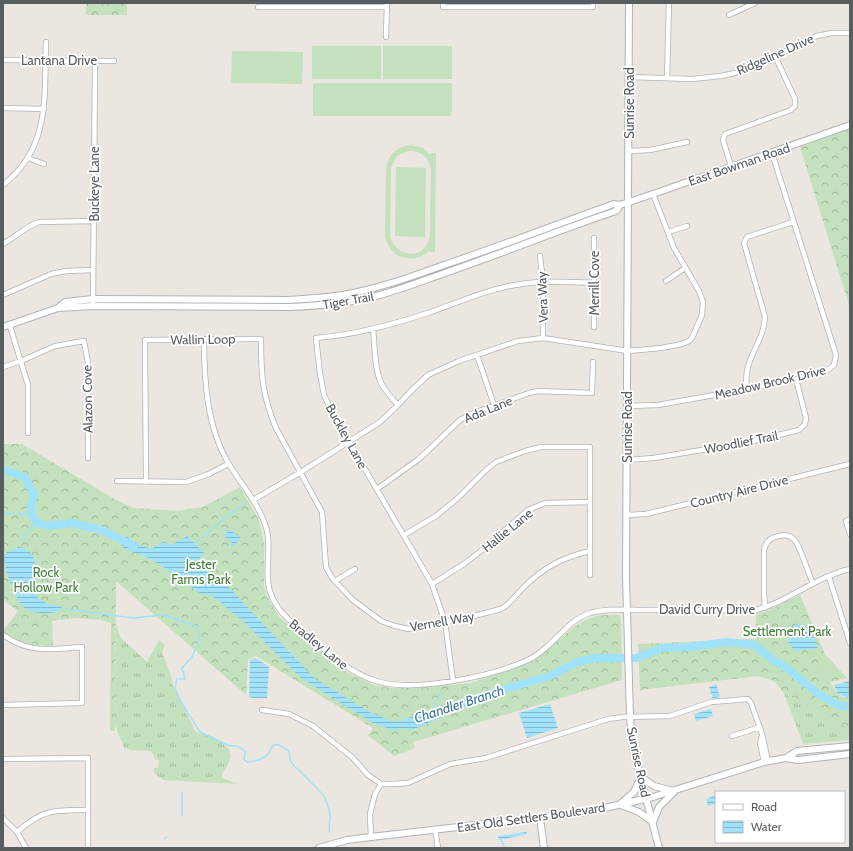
<svg xmlns="http://www.w3.org/2000/svg" width="853" height="851" font-family="Cabin,sans-serif">
	<style>
		.grass { fill: url(#grass-tufts) }
		.forest { fill: url(#forest-crowns) }
		.pitch { fill: #c3e1bc; fill-rule: evenodd }
		.water { fill: url(#water-rules) }
		.lines { fill: none; stroke-linecap: round; stroke-linejoin: round }
		.stream { stroke: #a0e2fa; stroke-width: 1.5 }
		.river { stroke: #a0e2fa; stroke-width: 8 }
		.street-casing { stroke: #b0b3b7; stroke-width: 6 }
		.secondary-casing { stroke: #afb4b7; stroke-width: 8 }
		.street { stroke: #fff; stroke-width: 4.5 }
		.secondary { stroke: #fff; stroke-width: 6 }
		.labels { text-anchor: middle; stroke-width: 3.5; stroke-linejoin: round; paint-order: stroke }
		.street-label { font-size: 13px; fill: #585d60; stroke: #fff }
		.park-label { font-size: 13px; fill: #417f38; stroke: #fff }
		.water-label { font-size: 14px; font-style: italic; fill: #3b7998; stroke: #fff }
	</style>
	<defs>
		<pattern id="grass-tufts" width="24" height="20" patternUnits="userSpaceOnUse"><rect width="24" height="20" fill="#c3e1bc"/><path d="M3 7l-1-3M5 7V3M7 7l1-3M15 17l-1-3M17 17v-4M19 17l1-3" fill="none" stroke="#a1ba9c"/></pattern>
		<pattern id="forest-crowns" width="20" height="18" patternUnits="userSpaceOnUse"><rect width="20" height="18" fill="#c3e1bc"/><path d="M2 6a3 3 0 1 1 6 0M12 15a3 3 0 1 1 6 0" fill="none" stroke="#a1ba9c"/></pattern>
		<pattern id="water-rules" width="6" height="5" patternUnits="userSpaceOnUse"><rect width="6" height="5" fill="#a0e2fa"/><path d="M0 2.5h6" fill="none" stroke="#85bace"/></pattern>
	</defs>
	<rect width="100%" height="100%" fill="#ebe6df"/>
	<path class="grass" d="M 116,625 L 121,638 L 147,662 L 159,640 L 165,645 L 162,652 L 170,673 L 173,685 L 195,731 C 208,737 239,743 228,764 C 226,770 221,772 222,778 L 238,784 L 164,780 L 154,773 L 154,768 L 158,768 L 159,760 L 155,759 L 151,751 L 131,750 L 124,748 L 115,725 Z
		M 784,693 L 850,729 L 850,740 L 803,744 Z"/>
	<path class="forest" d="M 86,3 L 127,3 L 127,15 L 86,15 Z
		M 850,129 L 850,308 L 800,147 Z
		M 3,444 L 22,444 L 116,500 L 134,508 L 177,511 L 203,507 L 240,487 L 259,520 L 264,544 L 264,585 L 266,595 L 280,618 L 347,672 L 376,686 L 391,688 L 416,688 L 471,683 L 534,661 C 558,645 575,616 606,615 C 612,615 617,614 621,616 L 622,680 L 413,742 L 415,748 L 403,753 L 394,756 L 368,735 L 373,728 L 256,656 L 248,659 L 246,695 L 116,581 L 115,731 L 110,731 L 111,623 L 101,620 L 76,618 L 52,621 L 53,646 C 31,646 21,643 3,631 L 18,611 L 3,600 Z
		M 800,595 L 825,654 L 847,678 L 830,682 C 835,690 840,700 850,698 L 850,729 L 784,693 L 774,681 L 758,676 L 640,690 L 638,644 L 756,639 L 756,614 L 767,611 Z"/>
	<path class="pitch" d="M 312,46 L 381,46 L 381,79 L 312,79 Z
		M 383,46 L 452,46 L 452,79 L 383,79 Z
		M 232,51 L 303,52 L 302,84 L 231,83 Z
		M 313,83 L 452,83 L 452,111 L 450,116 L 313,116 Z
		M 411,145 L 423,148 L 431,155 L 431,153 L 436,153 L 435,252 L 430,252 L 430,250 C 413,267 387,257 385,234 L 386,170 C 387,156 397,146 411,145 ZM 408,151 C 421,150 430,158 431,171 C 431,186 430,202 430,218 C 430,225 431,233 429,240 C 422,262 392,256 390,234 L 391,167 L 397,156 Z
		M 396,167 L 426,168 L 425,237 L 395,236 Z
		M 825,662 L 837,671 L 832,678 L 820,670 Z"/>
	<path class="water" d="M 229,529 L 241,538 L 233,547 L 230,545 L 232,542 L 224,536 Z
		M 126,536 L 140,545 L 151,549 L 163,542 L 171,545 L 187,536 L 204,553 L 194,564 L 201,566 L 223,581 L 314,678 L 371,713 L 395,722 L 440,708 L 444,716 L 412,730 L 401,728 L 395,731 L 373,723 L 301,678 L 242,620 L 223,605 L 221,602 L 208,594 L 203,595 L 186,584 L 178,574 L 175,575 L 151,559 L 123,548 Z
		M 19,547 C 47,553 28,580 36,595 C 40,603 52,605 61,606 L 62,608 L 60,611 C 51,614 32,614 24,608 C 17,602 0,562 5,554 C 8,550 15,549 19,547 Z
		M 798,624 L 809,627 L 818,648 L 795,651 L 788,642 L 789,634 L 793,626 Z
		M 254,658 L 259,660 L 269,667 L 267,698 L 253,698 L 249,697 L 250,660 Z
		M 850,681 L 850,696 L 847,698 L 838,694 L 834,685 Z
		M 716,684 L 720,697 L 713,699 L 709,687 Z
		M 550,704 L 558,728 L 527,738 L 519,713 Z
		M 711,709 L 713,716 L 696,721 L 694,714 Z
		M 716,795 L 716,803 L 708,806 L 706,799 Z
		M 526,832 L 528,834 L 499,840 L 498,836 Z"/>
	<g class="lines">
		<path class="stream" d="M 3,513 L 31,514
			M 23,542 L 24,535 L 37,523
			M 195,544 L 226,517 L 246,503
			M 66,609 L 133,618 L 163,615 L 197,626 L 200,634 L 199,640 L 192,657 L 182,668 L 185,679 L 177,679 L 175,688 L 181,702 L 200,732 L 230,746 C 236,745 242,747 245,752 L 244,759 L 247,762 C 260,761 268,758 273,745 L 279,745 L 289,751 L 290,760 L 294,766 L 300,771 L 325,797 L 330,814 L 329,832
			M 433,710 L 441,692
			M 182,816 L 182,792
			M 164,839 L 167,837
			M 501,839 L 504,847"/>
		<path class="river" d="M 3,470 L 25,477 L 34,495 L 31,506 L 31,514 L 37,523 L 48,526 L 71,523 L 102,530 L 134,546
			M 433,714 L 501,690 L 550,676 L 577,662 L 596,658 L 637,658 L 662,648 L 689,647 L 727,642 L 755,645 L 774,661 L 788,669 L 818,694 L 840,706 L 850,706"/>
		<g class="street-casing">
			<path id="street" d="M 443,3 L 443,7 L 593,7 L 593,3
				M 258,7 L 387,7
				M 729,15 L 755,3
				M 386,37 L 387,3
				M 3,60 L 114,61
				M 629,77 L 692,79 L 721,76 L 735,73 L 767,60 L 817,36 L 832,33 L 850,33
				M 667,78 L 669,3
				M 3,108 L 44,109
				M 629,151 L 650,150 L 687,142
				M 28,158 L 44,164
				M 731,166 L 723,140 L 725,134 L 791,110 L 795,106 L 795,99 L 775,56
				M 3,185 C 51,147 44,97 46,42
				M 668,232 L 687,226
				M 3,244 C 15,237 27,226 39,222 L 94,221
				M 540,256 L 543,282 L 543,338
				M 666,281 L 685,268
				M 3,295 L 51,274 L 66,271 L 93,270
				M 93,306 L 95,61
				M 10,326 L 28,385 L 28,433
				M 594,327 L 594,238
				M 373,329 C 375,346 374,367 381,383 C 385,391 392,398 398,405
				M 204,339 C 204,381 207,428 229,464 C 242,486 261,506 267,531 C 272,553 262,577 273,599 C 281,616 298,627 312,639 C 331,656 351,673 376,681 C 414,693 494,676 530,659 C 553,648 565,621 590,613 C 607,608 625,610 642,610 C 679,609 715,610 752,611 C 787,603 815,577 850,569
				M 477,355 L 494,405
				M 3,367 L 21,361 L 55,346 L 84,341 L 88,363 L 88,458
				M 747,389 C 742,358 764,344 765,317 L 744,243 L 747,237 L 793,222
				M 627,406 L 658,405 L 737,391 L 796,379 L 829,369 L 834,365 L 836,355 L 772,153
				M 627,460 L 654,458 L 749,442 L 799,430 L 805,424 L 806,418 L 796,379
				M 117,481 L 186,482 L 209,474 L 228,464
				M 146,482 L 145,340 L 261,339 C 261,374 262,395 276,428 L 322,512 L 326,567 L 332,578 L 353,600 L 381,621 L 395,626 L 409,629 L 466,618 L 501,609 C 510,604 515,596 523,588 C 544,567 561,558 590,551
				M 377,489 L 419,459 L 460,420 L 471,414 L 529,393 L 538,391 L 592,393 L 593,362
				M 253,500 L 301,472 L 380,422 L 398,405 L 409,393 L 428,375 L 459,361 L 518,341 L 543,338 L 628,351 L 661,348 L 682,344 L 689,341 L 692,338 L 702,315 L 703,302 L 699,291 L 674,248 L 653,194
				M 627,515 L 646,514 L 850,464
				M 850,519 L 846,521 L 850,534
				M 404,535 L 436,516 L 458,498 L 486,470 L 496,462 L 525,451 L 541,447 L 590,447 L 590,575
				M 829,577 L 850,643
				M 335,581 L 355,569
				M 432,584 L 464,564 L 486,547 L 528,510 L 545,503 L 590,502
				M 765,608 L 764,593 L 764,551 C 765,544 768,539 775,537 C 795,530 798,545 804,560 C 807,568 810,576 813,584
				M 3,635 C 30,654 51,649 82,647 L 82,703 L 3,705
				M 453,681 L 445,622 L 432,584 L 334,416 L 324,395 L 320,374 L 316,338 C 355,335 391,325 428,313 C 457,303 485,290 515,285 C 541,280 568,282 594,283
				M 262,710 L 289,714 L 313,726 L 352,757 L 368,775 L 381,784
				M 732,736 L 760,727
				M 762,736 L 760,743 L 764,762
				M 3,759 L 88,758 L 88,848
				M 3,818 L 17,832 L 26,848
				M 435,829 L 438,848
				M 17,832 C 43,809 54,810 88,810
				M 371,837 L 370,814 L 375,794 L 381,784 L 392,784 L 408,783 L 450,764 L 486,758 L 608,719 L 623,717 L 670,716 L 711,702 L 748,699 L 751,703 L 762,734 L 768,761"/>
		</g>
		<g class="secondary-casing">
			<path id="secondary" d="M 629,3 L 626,577 L 630,717 L 633,748 L 659,848
				M 58,308 L 65,302 L 93,299 L 287,300 C 306,299 324,298 342,295 C 377,289 411,277 444,265 C 501,246 557,224 614,204 L 620,205 L 653,194 L 850,125
				M 3,327 L 58,308 L 93,306 L 289,307 C 314,306 340,304 364,299 C 392,293 419,282 445,273 C 503,253 559,230 616,211 L 620,205
				M 786,758 L 797,751 L 850,746
				M 620,804 L 634,792 L 641,777 L 654,786 L 673,791
				M 621,805 L 639,812 L 653,822
				M 540,818 L 544,848
				M 653,822 L 659,807 L 674,792
				M 319,848 L 347,840 L 371,837 L 587,812 L 653,797 L 764,762 L 786,758 L 798,760 L 850,754"/>
		</g>
		<use href="#street" class="street"/>
		<use href="#secondary" class="secondary"/>
	</g>
	<g class="labels">
		<g class="street-label">
			<text transform="translate(775 54) rotate(-24)" y="5">Ridgeline Drive</text>
			<text x="59" y="65">Lantana Drive</text>
			<text transform="translate(629 103) rotate(-90)" y="5">Sunrise Road</text>
			<text transform="translate(739 164) rotate(-19)" y="5">East Bowman Road</text>
			<text transform="translate(94 184) rotate(-90)" y="5">Buckeye Lane</text>
			<text transform="translate(594 283) rotate(-90)" y="5">Merrill Cove</text>
			<text transform="translate(542 297) rotate(-92)" y="5">Vera Way</text>
			<text transform="translate(348 300) rotate(-10)" y="5">Tiger Trail</text>
			<text transform="translate(203 339) rotate(-1)" y="5">Wallin Loop</text>
			<text transform="translate(770 382) rotate(-13)" y="5">Meadow Brook Drive</text>
			<text transform="translate(87 399) rotate(-91)" y="5">Alazon Cove</text>
			<text transform="translate(488 409) rotate(-22)" y="5">Ada Lane</text>
			<text transform="translate(627 427) rotate(-90)" y="5">Sunrise Road</text>
			<text transform="translate(347 436) rotate(61)" y="5">Buckley Lane</text>
			<text transform="translate(741 442) rotate(-11)" y="5">Woodlief Trail</text>
			<text transform="translate(739 491) rotate(-14)" y="5">Country Aire Drive</text>
			<text transform="translate(507 530) rotate(-39)" y="5">Hallie Lane</text>
			<text x="707" y="614">David Curry Drive</text>
			<text transform="translate(442 621) rotate(-10)" y="5">Vernell Way</text>
			<text transform="translate(319 644) rotate(39)" y="5">Bradley Lane</text>
			<text transform="translate(639 762) rotate(78)" y="5">Sunrise Road</text>
			<text transform="translate(531 817) rotate(-8)" y="5">East Old Settlers Boulevard</text>
		</g>
		<g class="park-label">
			<text x="201" y="569">Jester<tspan x="201" dy="15">Farms Park</tspan></text>
			<text x="46" y="577">Rock<tspan x="46" dy="15">Hollow Park</tspan></text>
			<text x="787" y="636">Settlement Park</text>
		</g>
		<g class="water-label">
			<text transform="translate(459 704) rotate(-18)" y="5">Chandler Branch</text>
		</g>
	</g>
	<rect width="853" height="851" fill="none" stroke="#585d60" stroke-width="8"/>
	<rect x="715" y="791" width="130" height="52" fill="#ffffff" stroke="#bcbebf"/>
	<rect x="723" y="804" width="20" height="6" fill="#ffffff" stroke="#bcbebf"/>
	<text x="751" y="811" font-size="12" fill="#585d60">Road</text>
	<rect x="723" y="821" width="20" height="12" fill="url(#water-rules)" stroke="#bcbebf"/>
	<text x="751" y="831" font-size="12" fill="#585d60">Water</text>
</svg>
